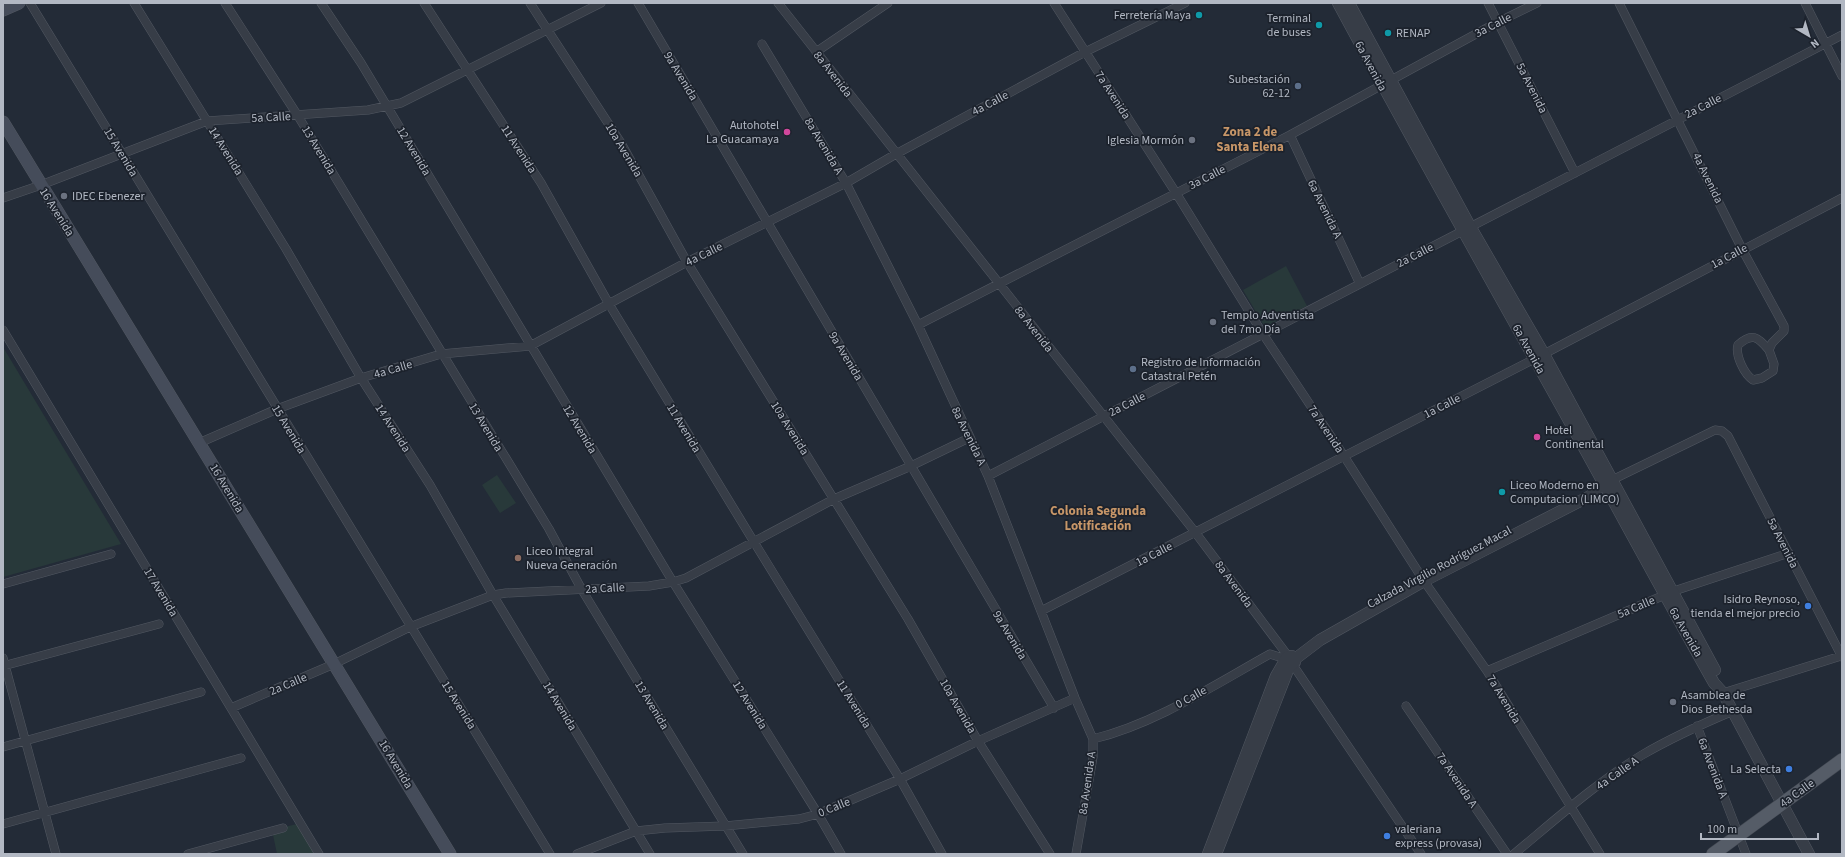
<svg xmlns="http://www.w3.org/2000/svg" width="1845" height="857" font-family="'Source Sans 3',sans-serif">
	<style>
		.green { fill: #28393a }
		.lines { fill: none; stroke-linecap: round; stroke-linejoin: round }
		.minor-casing { stroke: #525862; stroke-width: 9 }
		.tertiary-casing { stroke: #525862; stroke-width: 12 }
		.secondary-casing { stroke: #525862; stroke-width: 13 }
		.primary-casing { stroke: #404650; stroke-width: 14 }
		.minor { stroke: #373d47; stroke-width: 8 }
		.tertiary { stroke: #373d47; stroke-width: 11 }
		.secondary { stroke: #454c5a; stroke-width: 12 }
		.primary { stroke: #555c67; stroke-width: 13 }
		.culture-dot { fill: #0f9aa8; stroke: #1c222c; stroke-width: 1.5 }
		.service-dot { fill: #5c6f8a; stroke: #1c222c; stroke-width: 1.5 }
		.hotel-dot { fill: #d1479c; stroke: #1c222c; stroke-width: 1.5 }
		.worship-dot { fill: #6b7280; stroke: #1c222c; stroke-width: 1.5 }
		.education-dot { fill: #8d6e63; stroke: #1c222c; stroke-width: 1.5 }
		.shop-dot { fill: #3f7fe0; stroke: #1c222c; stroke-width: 1.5 }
		.labels { text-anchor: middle; stroke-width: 3.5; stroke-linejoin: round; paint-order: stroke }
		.poi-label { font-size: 12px; fill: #b2b8c3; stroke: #1c222c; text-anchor: start }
		.street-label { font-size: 12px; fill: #b2b8c3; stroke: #1c222c }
		.neighbourhood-label { font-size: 13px; font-weight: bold; fill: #c79668; stroke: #1c222c }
	</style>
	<rect width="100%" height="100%" fill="#232b37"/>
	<path class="green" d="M 1286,266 L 1307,306 L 1267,326 L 1263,324 L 1243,290 Z
		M 3,347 L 121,544 L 3,577 Z
		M 497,475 L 516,503 L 500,513 L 482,485 Z
		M 297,824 L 316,854 L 277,854 L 272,830 Z"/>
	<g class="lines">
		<g class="minor-casing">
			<path id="minor" d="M 30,3 L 550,854
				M 134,3 L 286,249 L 361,378 L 430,485 L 493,595 L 650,854
				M 225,3 L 298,116 L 549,529 L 582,590 L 743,854
				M 321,3 L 361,63 L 673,582 L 818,814 L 841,854
				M 424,3 L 541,183 L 609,304 L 754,542 L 900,779 L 942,854
				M 530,3 L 621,143 L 687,262 L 908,619 L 978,741 L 1050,854
				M 638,3 L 1054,708
				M 778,3 L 1195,532 L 1288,656
				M 1054,3 L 1176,193 L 1263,334 L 1344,456 L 1424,581 L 1487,671 L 1600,854
				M 1488,3 L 1575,173
				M 1619,3 L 1742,249 L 1784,326 L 1784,331 L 1772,343 L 1769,350 L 1774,364 L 1773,371 L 1762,378 L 1753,380 C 1744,374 1735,355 1738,345 C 1752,332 1758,337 1769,350
				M 1805,3 L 1842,76
				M 762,44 L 846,183 L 918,325 L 988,476 L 1075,698 L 1093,739 L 1093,757 L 1076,854
				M 816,52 L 888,3
				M 1290,135 L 1360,284
				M 3,198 L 41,185 L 207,121 L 368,110 L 401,103 L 601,3
				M 918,325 L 1290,135 L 1498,22 L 1537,3
				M 3,330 L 319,854
				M 199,443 L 277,409 L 361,378 L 441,354 L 530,346 L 687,262 L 846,183 L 896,154 L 1085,52 L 1185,3
				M 988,476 L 1842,35
				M 1612,480 L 1715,430 L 1722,431 L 1728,436 L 1842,657
				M 3,584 L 111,554
				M 1041,611 L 1544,354 L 1842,198
				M 3,658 L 56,854
				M 1293,665 L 1421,854
				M 3,666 L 159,624
				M 1487,671 L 1674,591 L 1789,553
				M 1723,693 L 1841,656
				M 1406,706 L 1507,854
				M 231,708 L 334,664 L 410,627 L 493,595 L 506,593 L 649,586 L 673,582 L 686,578 L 834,499 L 911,466 L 969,438
				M 1697,726 L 1746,854
				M 1093,739 C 1155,724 1214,685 1270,654 L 1286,659
				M 3,747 L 201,692
				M 3,824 L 241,758
				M 188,854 L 283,828
				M 577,854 L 636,831 L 665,828 L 725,826 L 799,819 L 818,814 L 900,779 L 978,741 L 1075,698
				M 1514,854 C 1555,820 1596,783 1642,755 C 1671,738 1702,724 1733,711"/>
		</g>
		<g class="tertiary-casing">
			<path id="tertiary" d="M 1338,3 C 1402,122 1468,240 1534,358 C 1595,466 1653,575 1714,683 L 1723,693 L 1809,854
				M 1349,3 L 1470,226 L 1544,354 L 1715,670
				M 1295,659 L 1320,640 L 1424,581 L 1592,495 L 1594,490 L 1610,482
				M 1208,854 L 1276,676 L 1287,657 L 1292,656 L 1295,659 L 1295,662 L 1291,665 L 1288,665 L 1286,662
				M 1216,854 L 1290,665"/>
		</g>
		<g class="secondary-casing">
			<path id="secondary" d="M 3,10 L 19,3
				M 3,122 L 450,854"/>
		</g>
		<g class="primary-casing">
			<path id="primary" d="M 1713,854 L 1842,760"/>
		</g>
		<use href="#minor" class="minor"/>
		<use href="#tertiary" class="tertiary"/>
		<use href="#secondary" class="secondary"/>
		<use href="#primary" class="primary"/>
	</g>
	<g class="culture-dot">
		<circle cx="1199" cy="15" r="4"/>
		<circle cx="1319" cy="25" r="4"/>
		<circle cx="1388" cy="33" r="4"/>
		<circle cx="1502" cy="492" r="4"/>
	</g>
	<g class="service-dot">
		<circle cx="1298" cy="86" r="4"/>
		<circle cx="1133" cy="369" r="4"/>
	</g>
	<g class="hotel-dot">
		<circle cx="787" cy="132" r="4"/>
		<circle cx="1537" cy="437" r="4"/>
	</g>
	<g class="worship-dot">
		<circle cx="1192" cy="140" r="4"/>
		<circle cx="64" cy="196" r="4"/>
		<circle cx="1213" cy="322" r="4"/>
		<circle cx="1673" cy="702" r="4"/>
	</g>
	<circle class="education-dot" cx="518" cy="558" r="4"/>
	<g class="shop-dot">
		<circle cx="1808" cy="606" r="4"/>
		<circle cx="1789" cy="769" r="4"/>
		<circle cx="1387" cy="836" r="4"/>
	</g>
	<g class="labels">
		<g class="poi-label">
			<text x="1191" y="19" text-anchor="end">Ferretería Maya</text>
			<text x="1311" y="22" text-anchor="end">Terminal<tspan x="1311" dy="14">de buses</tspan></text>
			<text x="1396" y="37">RENAP</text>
			<text x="1290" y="83" text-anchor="end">Subestación<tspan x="1290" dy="14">62-12</tspan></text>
			<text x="779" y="129" text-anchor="end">Autohotel<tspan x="779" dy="14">La Guacamaya</tspan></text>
			<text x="1184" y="144" text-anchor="end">Iglesia Mormón</text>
			<text x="72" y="200">IDEC Ebenezer</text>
			<text x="1221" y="319">Templo Adventista<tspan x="1221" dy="14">del 7mo Día</tspan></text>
			<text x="1141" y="366">Registro de Información<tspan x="1141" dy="14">Catastral Petén</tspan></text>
			<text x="1545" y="434">Hotel<tspan x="1545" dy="14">Continental</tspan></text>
			<text x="1510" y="489">Liceo Moderno en<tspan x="1510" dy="14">Computacion (LIMCO)</tspan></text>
			<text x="526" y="555">Liceo Integral<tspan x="526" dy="14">Nueva Generación</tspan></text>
			<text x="1800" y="603" text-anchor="end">Isidro Reynoso,<tspan x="1800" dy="14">tienda el mejor precio</tspan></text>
			<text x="1681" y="699">Asamblea de<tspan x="1681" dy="14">Dios Bethesda</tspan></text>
			<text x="1781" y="773" text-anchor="end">La Selecta</text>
			<text x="1395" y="833">valeriana<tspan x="1395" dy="14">express (provasa)</tspan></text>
		</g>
		<g class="street-label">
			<text transform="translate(1493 25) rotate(-27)" y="4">3a Calle</text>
			<text transform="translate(1371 66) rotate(62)" y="4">6a Avenida</text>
			<text transform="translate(833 74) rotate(52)" y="4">8a Avenida</text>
			<text transform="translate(681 76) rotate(59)" y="4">9a Avenida</text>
			<text transform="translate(1532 88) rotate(63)" y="4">5a Avenida</text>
			<text transform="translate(1113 95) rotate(57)" y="4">7a Avenida</text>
			<text transform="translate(990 103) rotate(-28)" y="4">4a Calle</text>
			<text transform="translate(1703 106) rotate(-27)" y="4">2a Calle</text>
			<text transform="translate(271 117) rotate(-3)" y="4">5a Calle</text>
			<text transform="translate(824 146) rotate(59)" y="4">8a Avenida A</text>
			<text transform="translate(519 149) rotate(57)" y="4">11 Avenida</text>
			<text transform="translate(319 150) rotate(59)" y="4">13 Avenida</text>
			<text transform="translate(624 150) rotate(59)" y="4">10a Avenida</text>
			<text transform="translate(226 151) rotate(58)" y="4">14 Avenida</text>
			<text transform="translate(414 151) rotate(59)" y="4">12 Avenida</text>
			<text transform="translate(121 152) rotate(59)" y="4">15 Avenida</text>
			<text transform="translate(1207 177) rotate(-27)" y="4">3a Calle</text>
			<text transform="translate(1708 178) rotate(64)" y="4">4a Avenida</text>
			<text transform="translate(1325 209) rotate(64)" y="4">6a Avenida A</text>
			<text transform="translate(57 212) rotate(58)" y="4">16 Avenida</text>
			<text transform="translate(704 254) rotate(-26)" y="4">4a Calle</text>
			<text transform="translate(1415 255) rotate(-27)" y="4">2a Calle</text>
			<text transform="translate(1729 256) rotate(-28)" y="4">1a Calle</text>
			<text transform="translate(1034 329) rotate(52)" y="4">8a Avenida</text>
			<text transform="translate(1529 349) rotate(61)" y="4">6a Avenida</text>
			<text transform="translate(846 356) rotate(59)" y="4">9a Avenida</text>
			<text transform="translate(393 369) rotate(-16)" y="4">4a Calle</text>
			<text transform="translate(1127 404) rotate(-27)" y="4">2a Calle</text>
			<text transform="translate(1442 406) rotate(-27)" y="4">1a Calle</text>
			<text transform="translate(486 427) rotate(59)" y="4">13 Avenida</text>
			<text transform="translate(393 428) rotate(57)" y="4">14 Avenida</text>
			<text transform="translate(684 428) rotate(59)" y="4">11 Avenida</text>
			<text transform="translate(790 428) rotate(58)" y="4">10a Avenida</text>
			<text transform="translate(289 429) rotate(59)" y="4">15 Avenida</text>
			<text transform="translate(580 429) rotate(59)" y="4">12 Avenida</text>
			<text transform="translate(1326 429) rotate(56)" y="4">7a Avenida</text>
			<text transform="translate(969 436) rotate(64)" y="4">8a Avenida A</text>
			<text transform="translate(227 488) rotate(59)" y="4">16 Avenida</text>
			<text transform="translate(1783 543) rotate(63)" y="4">5a Avenida</text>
			<text transform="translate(1154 554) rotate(-27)" y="4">1a Calle</text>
			<text transform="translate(1439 567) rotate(-28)" y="4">Calzada Virgilio Rodríguez Macal</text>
			<text transform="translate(1234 584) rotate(53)" y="4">8a Avenida</text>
			<text transform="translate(605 588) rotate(-3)" y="4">2a Calle</text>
			<text transform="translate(161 592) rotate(59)" y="4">17 Avenida</text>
			<text transform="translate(1636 607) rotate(-23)" y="4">5a Calle</text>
			<text transform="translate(1686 632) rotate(60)" y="4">6a Avenida</text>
			<text transform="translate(1010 635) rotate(59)" y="4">9a Avenida</text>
			<text transform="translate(288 684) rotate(-23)" y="4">2a Calle</text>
			<text transform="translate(1191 697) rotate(-29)" y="4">0 Calle</text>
			<text transform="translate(1504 699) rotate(59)" y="4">7a Avenida</text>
			<text transform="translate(854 704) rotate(58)" y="4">11 Avenida</text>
			<text transform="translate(459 705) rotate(58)" y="4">15 Avenida</text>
			<text transform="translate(652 705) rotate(59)" y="4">13 Avenida</text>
			<text transform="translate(750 705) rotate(58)" y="4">12 Avenida</text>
			<text transform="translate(560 706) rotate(59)" y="4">14 Avenida</text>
			<text transform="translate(958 706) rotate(60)" y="4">10a Avenida</text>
			<text transform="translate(396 764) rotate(59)" y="4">16 Avenida</text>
			<text transform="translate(1713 768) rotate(69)" y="4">6a Avenida A</text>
			<text transform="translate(1617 773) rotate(-35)" y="4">4a Calle A</text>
			<text transform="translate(1457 780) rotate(56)" y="4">7a Avenida A</text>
			<text transform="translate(1087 783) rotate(-82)" y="4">8a Avenida A</text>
			<text transform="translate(1797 793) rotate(-36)" y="4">4a Calle</text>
			<text transform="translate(834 807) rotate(-22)" y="4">0 Calle</text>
		</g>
		<g class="neighbourhood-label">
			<text x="1250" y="136">Zona 2 de<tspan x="1250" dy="15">Santa Elena</tspan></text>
			<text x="1098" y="515">Colonia Segunda<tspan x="1098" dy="15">Lotificación</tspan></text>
		</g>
	</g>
	<rect width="1845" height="857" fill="none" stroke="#b2b8c3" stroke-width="8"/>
	<g transform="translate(1809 36) rotate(142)" stroke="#1c222c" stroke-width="3" paint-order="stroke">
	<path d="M0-3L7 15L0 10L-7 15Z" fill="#b2b8c3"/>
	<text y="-6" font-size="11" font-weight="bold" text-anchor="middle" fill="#b2b8c3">N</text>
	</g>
	<path d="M1701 833v6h117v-6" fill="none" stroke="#b2b8c3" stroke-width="2"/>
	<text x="1707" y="833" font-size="12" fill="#b2b8c3" stroke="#1c222c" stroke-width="3" paint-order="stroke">100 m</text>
</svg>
